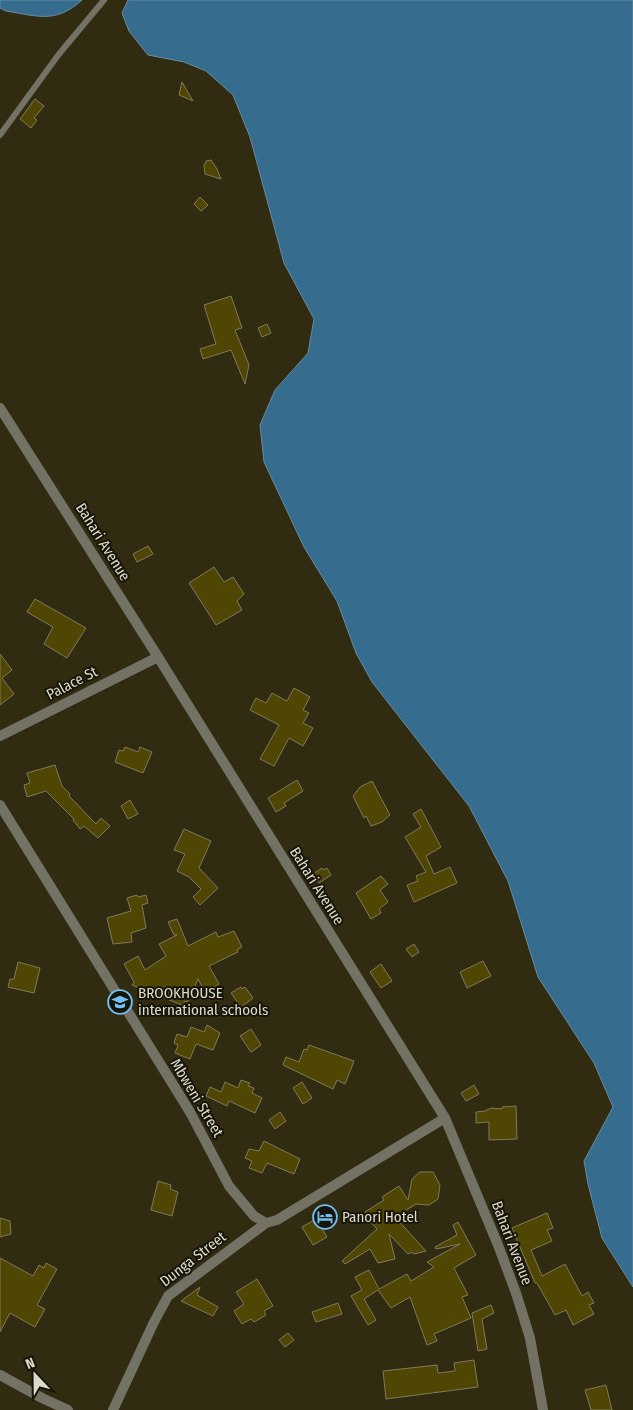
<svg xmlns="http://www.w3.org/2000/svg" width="633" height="1410" font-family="'Fira Sans Condensed',sans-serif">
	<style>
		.water { fill: #366c8e; stroke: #688da0 }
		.building { fill: #504604; stroke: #7f7a5c }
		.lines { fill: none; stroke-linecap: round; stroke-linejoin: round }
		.service { stroke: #747265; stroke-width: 6 }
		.minor { stroke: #747265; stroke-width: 10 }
		.tertiary { stroke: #747265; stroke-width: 10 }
		.labels { text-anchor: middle; stroke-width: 4; stroke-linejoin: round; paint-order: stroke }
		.street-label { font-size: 15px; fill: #dddaca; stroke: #171509 }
		.poi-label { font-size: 15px; fill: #dddaca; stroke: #171509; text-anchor: start }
	</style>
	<rect width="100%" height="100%" fill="#312c11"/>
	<path class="water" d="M 0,0 L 82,0 C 56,24 37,16 6,11 L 0,8 Z
		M 128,0 L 633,0 L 633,1287 L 602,1238 L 588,1184 L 584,1161 L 613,1107 L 594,1063 L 538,977 L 508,881 L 469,806 L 372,682 L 356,653 L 337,601 L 304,547 L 264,462 L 260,425 L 275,390 L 308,353 L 314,319 L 284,263 L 250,137 L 233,95 L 206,71 L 184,62 L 148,55 L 129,31 L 122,13 Z"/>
	<path class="building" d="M 182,82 L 193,101 L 179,95 Z
		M 35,99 L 44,106 L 34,118 L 37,120 L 31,128 L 20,119 Z
		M 211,160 L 217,169 L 221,179 L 205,174 L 204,166 L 206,161 Z
		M 200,197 L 208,205 L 201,211 L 194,204 Z
		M 231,296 L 242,328 L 235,330 L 249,365 L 245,384 L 231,350 L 203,359 L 200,349 L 216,344 L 204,305 Z
		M 267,324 L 271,333 L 262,337 L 258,328 Z
		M 148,546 L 153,554 L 137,562 L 133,554 Z
		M 214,567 L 224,582 L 233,577 L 244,594 L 237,601 L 242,610 L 216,625 L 189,583 Z
		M 35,599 L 86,628 L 67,658 L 44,644 L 53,627 L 27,612 Z
		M 0,654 L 12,670 L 2,678 L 14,694 L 0,705 Z
		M 294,688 L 310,697 L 303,710 L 309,713 L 303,723 L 313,728 L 303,746 L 289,738 L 274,766 L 260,759 L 279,725 L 250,710 L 256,698 L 266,703 L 272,693 L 287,701 Z
		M 125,747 L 138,752 L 140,747 L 152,752 L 143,773 L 115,762 L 119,750 L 123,751 Z
		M 55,765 L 62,786 L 70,794 L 69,796 L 96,824 L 101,818 L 110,826 L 98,838 L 84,826 L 80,829 L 73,820 L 74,819 L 46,791 L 27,797 L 24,785 L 30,783 L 27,773 Z
		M 297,780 L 303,791 L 284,803 L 286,806 L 276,812 L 268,798 Z
		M 372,781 L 390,815 L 382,822 L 371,826 L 366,816 L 364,818 L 353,796 L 360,787 Z
		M 130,800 L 138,814 L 128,819 L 121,806 Z
		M 421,809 L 441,847 L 426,856 L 434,874 L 450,867 L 457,883 L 414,902 L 407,885 L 418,881 L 416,876 L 426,872 L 405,837 L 421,827 L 413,814 Z
		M 184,829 L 211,841 L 199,868 L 218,888 L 200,905 L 193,897 L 201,889 L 189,877 L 177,871 L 185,854 L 174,850 Z
		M 322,868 L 323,870 L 327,868 L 331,875 L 319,883 L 313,874 Z
		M 381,876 L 388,884 L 380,890 L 388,902 L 379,909 L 381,913 L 371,919 L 356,893 Z
		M 137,895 L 138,897 L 146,895 L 148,903 L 142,905 L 146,928 L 131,933 L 132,942 L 113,944 L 107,918 L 131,911 L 127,898 Z
		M 332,902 L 339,914 L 331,918 L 325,906 Z
		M 177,919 L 188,946 L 216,932 L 218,937 L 234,931 L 242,947 L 237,950 L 238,952 L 209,966 L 219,984 L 205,992 L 198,979 L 188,1002 L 185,1001 L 182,1005 L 132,985 L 134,982 L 124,964 L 138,956 L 145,970 L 166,956 L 159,944 L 177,935 L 174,935 L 168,922 Z
		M 414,944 L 419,952 L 412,957 L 406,949 Z
		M 483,961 L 491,976 L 467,988 L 460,972 Z
		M 18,962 L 40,968 L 34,993 L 8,987 L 10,979 L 14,979 Z
		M 381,964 L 392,981 L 381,988 L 370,972 Z
		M 241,987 L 242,989 L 245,987 L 253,998 L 241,1007 L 231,993 Z
		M 207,1025 L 220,1033 L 213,1050 L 196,1044 L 190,1059 L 175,1053 L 178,1045 L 174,1043 L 177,1034 L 187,1037 L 191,1027 L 204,1032 Z
		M 251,1029 L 261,1045 L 251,1052 L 240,1036 Z
		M 309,1045 L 354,1061 L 345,1084 L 337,1080 L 333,1089 L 283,1065 L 286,1057 L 299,1062 L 304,1049 L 307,1050 Z
		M 241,1080 L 250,1083 L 248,1086 L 254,1088 L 252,1093 L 262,1098 L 255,1113 L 229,1101 L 227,1106 L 206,1096 L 210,1087 L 221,1092 L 225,1082 L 238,1088 Z
		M 302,1082 L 312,1098 L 303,1104 L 293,1088 Z
		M 474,1085 L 479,1094 L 466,1101 L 461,1093 Z
		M 516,1106 L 517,1139 L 489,1140 L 489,1122 L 476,1123 L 476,1112 L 485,1111 L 491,1108 L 502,1109 L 502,1107 Z
		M 280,1112 L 286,1121 L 275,1129 L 269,1120 Z
		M 264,1141 L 300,1159 L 294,1174 L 267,1163 L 262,1173 L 249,1168 L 252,1161 L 245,1158 L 249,1149 L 259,1151 Z
		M 420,1172 L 433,1172 L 440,1185 L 438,1199 L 429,1205 L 416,1204 L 395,1217 L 426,1251 L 414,1254 L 412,1252 L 408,1254 L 389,1234 L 395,1259 L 378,1263 L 370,1249 L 345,1264 L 342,1261 L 377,1229 L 368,1219 L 365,1212 L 384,1200 L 382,1197 L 399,1186 L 408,1200 L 412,1179 Z
		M 158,1181 L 171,1185 L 170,1189 L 178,1192 L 172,1216 L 151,1210 Z
		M 547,1213 L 553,1228 L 547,1230 L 552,1241 L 531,1250 L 542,1276 L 565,1264 L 582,1296 L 588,1292 L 594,1303 L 589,1305 L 594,1314 L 573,1325 L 566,1310 L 555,1315 L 537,1283 L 535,1283 L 512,1228 Z
		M 0,1218 L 10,1221 L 11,1234 L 0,1237 Z
		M 316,1219 L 327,1237 L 313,1245 L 302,1227 Z
		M 458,1222 L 476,1255 L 454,1268 L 468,1295 L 462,1297 L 471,1318 L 434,1334 L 437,1341 L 427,1345 L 410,1297 L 391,1308 L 378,1290 L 364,1299 L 376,1320 L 368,1325 L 351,1296 L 362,1290 L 355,1277 L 369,1270 L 379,1289 L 407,1274 L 411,1281 L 434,1267 L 427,1262 L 460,1244 L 436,1249 L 435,1247 L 457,1235 L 453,1225 Z
		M 0,1258 L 33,1276 L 39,1265 L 44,1268 L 46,1263 L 57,1269 L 37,1305 L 45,1309 L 35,1327 L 10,1313 L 0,1332 Z
		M 257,1279 L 273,1306 L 264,1311 L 266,1315 L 254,1322 L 251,1319 L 242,1324 L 234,1311 L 244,1304 L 236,1292 Z
		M 200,1287 L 197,1295 L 218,1307 L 213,1316 L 181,1301 Z
		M 338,1303 L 342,1314 L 316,1322 L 312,1312 Z
		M 491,1305 L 494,1313 L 482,1319 L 487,1349 L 478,1351 L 472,1313 Z
		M 288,1333 L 294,1340 L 285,1347 L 279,1340 Z
		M 474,1360 L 478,1387 L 386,1399 L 383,1371 L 437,1365 L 438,1373 L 455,1371 L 454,1363 Z
		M 606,1385 L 612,1410 L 591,1410 L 585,1390 Z"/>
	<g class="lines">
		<path class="service" d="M 0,135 L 59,54 L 104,0"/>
		<path class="minor" d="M 0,736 L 158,657
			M 0,805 L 190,1112 L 229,1186 L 254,1216 L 266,1223 L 277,1220 L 445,1118
			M 0,1375 L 42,1398 L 68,1410
			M 113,1410 L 154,1322 L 168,1296 L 266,1223"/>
		<path class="tertiary" d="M 0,408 L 158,657 L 445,1118 L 498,1245 L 516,1293 L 530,1338 L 543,1410"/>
	</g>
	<defs>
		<g id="school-ring" transform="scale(1.25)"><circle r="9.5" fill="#171509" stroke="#71c1f5" stroke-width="1.5"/><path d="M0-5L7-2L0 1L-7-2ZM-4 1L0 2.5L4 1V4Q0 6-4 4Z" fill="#71c1f5"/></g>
		<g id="hotel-ring" transform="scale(1.25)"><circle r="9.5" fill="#171509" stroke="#71c1f5" stroke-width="1.5"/><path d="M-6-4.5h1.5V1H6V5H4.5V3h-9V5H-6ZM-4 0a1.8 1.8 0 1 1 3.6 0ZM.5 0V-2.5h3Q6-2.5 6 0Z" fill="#71c1f5"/></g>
	</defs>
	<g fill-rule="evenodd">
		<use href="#school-ring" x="120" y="1002"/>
		<use href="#hotel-ring" x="325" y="1217"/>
	</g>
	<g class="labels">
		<g class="street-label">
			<text transform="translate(103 542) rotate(58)" y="5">Bahari Avenue</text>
			<text transform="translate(72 683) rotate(-27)" y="5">Palace St</text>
			<text transform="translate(317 886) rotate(58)" y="5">Bahari Avenue</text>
			<text transform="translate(197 1098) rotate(59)" y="5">Mbweni Street</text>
			<text transform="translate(512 1243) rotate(69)" y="5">Bahari Avenue</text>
			<text transform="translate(193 1259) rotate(-38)" y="5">Dunga Street</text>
		</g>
		<g class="poi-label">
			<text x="138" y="998">BROOKHOUSE<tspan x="138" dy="17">international schools</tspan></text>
			<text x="342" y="1222">Panori Hotel</text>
		</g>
	</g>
	<g transform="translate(35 1375) rotate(338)" stroke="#171509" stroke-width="4" paint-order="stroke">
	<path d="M0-4L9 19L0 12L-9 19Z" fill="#dddaca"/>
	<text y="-8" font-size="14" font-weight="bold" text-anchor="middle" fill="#dddaca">N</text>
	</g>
</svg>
